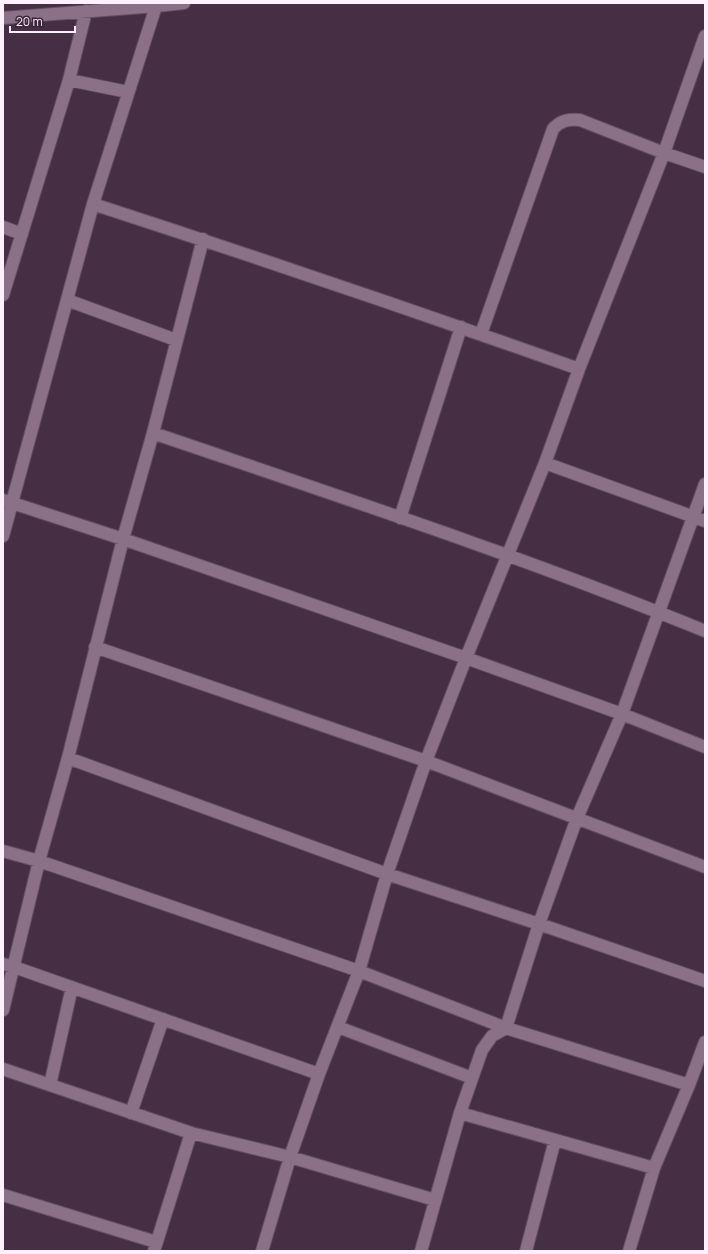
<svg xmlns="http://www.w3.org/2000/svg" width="708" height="1254" font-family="Manrope,sans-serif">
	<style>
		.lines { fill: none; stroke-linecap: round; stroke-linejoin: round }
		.minor-casing { stroke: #624f61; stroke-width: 14 }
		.minor { stroke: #8b7188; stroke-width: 12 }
	</style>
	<rect width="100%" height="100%" fill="#462f44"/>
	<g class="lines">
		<g class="minor-casing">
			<path id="minor" d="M 3,18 L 156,6 L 184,3
				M 69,80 L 128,92
				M 93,204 C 256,257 418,312 579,369
				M 3,227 L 22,234
				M 3,295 L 69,80 L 86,11
				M 67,300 L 176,340
				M 481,334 L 553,129 C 561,120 569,119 580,120 L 664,153 L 705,167
				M 153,433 C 338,496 524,557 705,631
				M 545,463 L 705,521
				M 3,500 L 123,539 L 466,658 L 622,714 L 705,747
				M 400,518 L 461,327
				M 3,536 L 93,204 L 156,6
				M 95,647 L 426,761 L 705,867
				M 68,758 L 387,874 L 539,924 L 705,981
				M 3,851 L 39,861 L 359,971 L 506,1028 L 689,1085
				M 3,964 L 14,967 L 319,1074
				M 3,1010 L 39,861 L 68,758 L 123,539 L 153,433 L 203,239
				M 338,1027 L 472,1078
				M 3,1069 L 191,1133 L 290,1157 L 435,1200
				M 50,1085 L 72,987
				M 131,1113 L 163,1019
				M 460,1113 L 654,1168
				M 3,1195 L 156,1242
				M 154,1251 L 191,1133
				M 262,1251 L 290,1157 L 319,1074 L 359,971 L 387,874 L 426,761 L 466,658 L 545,463 L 579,369 L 664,153 L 705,36
				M 421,1251 L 460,1113 L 482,1050 L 492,1036 L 506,1028 L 539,924 L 577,818 L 622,714 L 705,484
				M 526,1251 L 555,1140
				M 629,1251 L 654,1168 L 689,1085 L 705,1042"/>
		</g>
		<use href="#minor" class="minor"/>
	</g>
	<rect width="708" height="1254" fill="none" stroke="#fff0fd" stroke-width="8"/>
	<path d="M10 26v6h65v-6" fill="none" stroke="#fff0fd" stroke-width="2"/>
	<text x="16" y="26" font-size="12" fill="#fff0fd" stroke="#3b2539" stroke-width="3" paint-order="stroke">20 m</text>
</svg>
